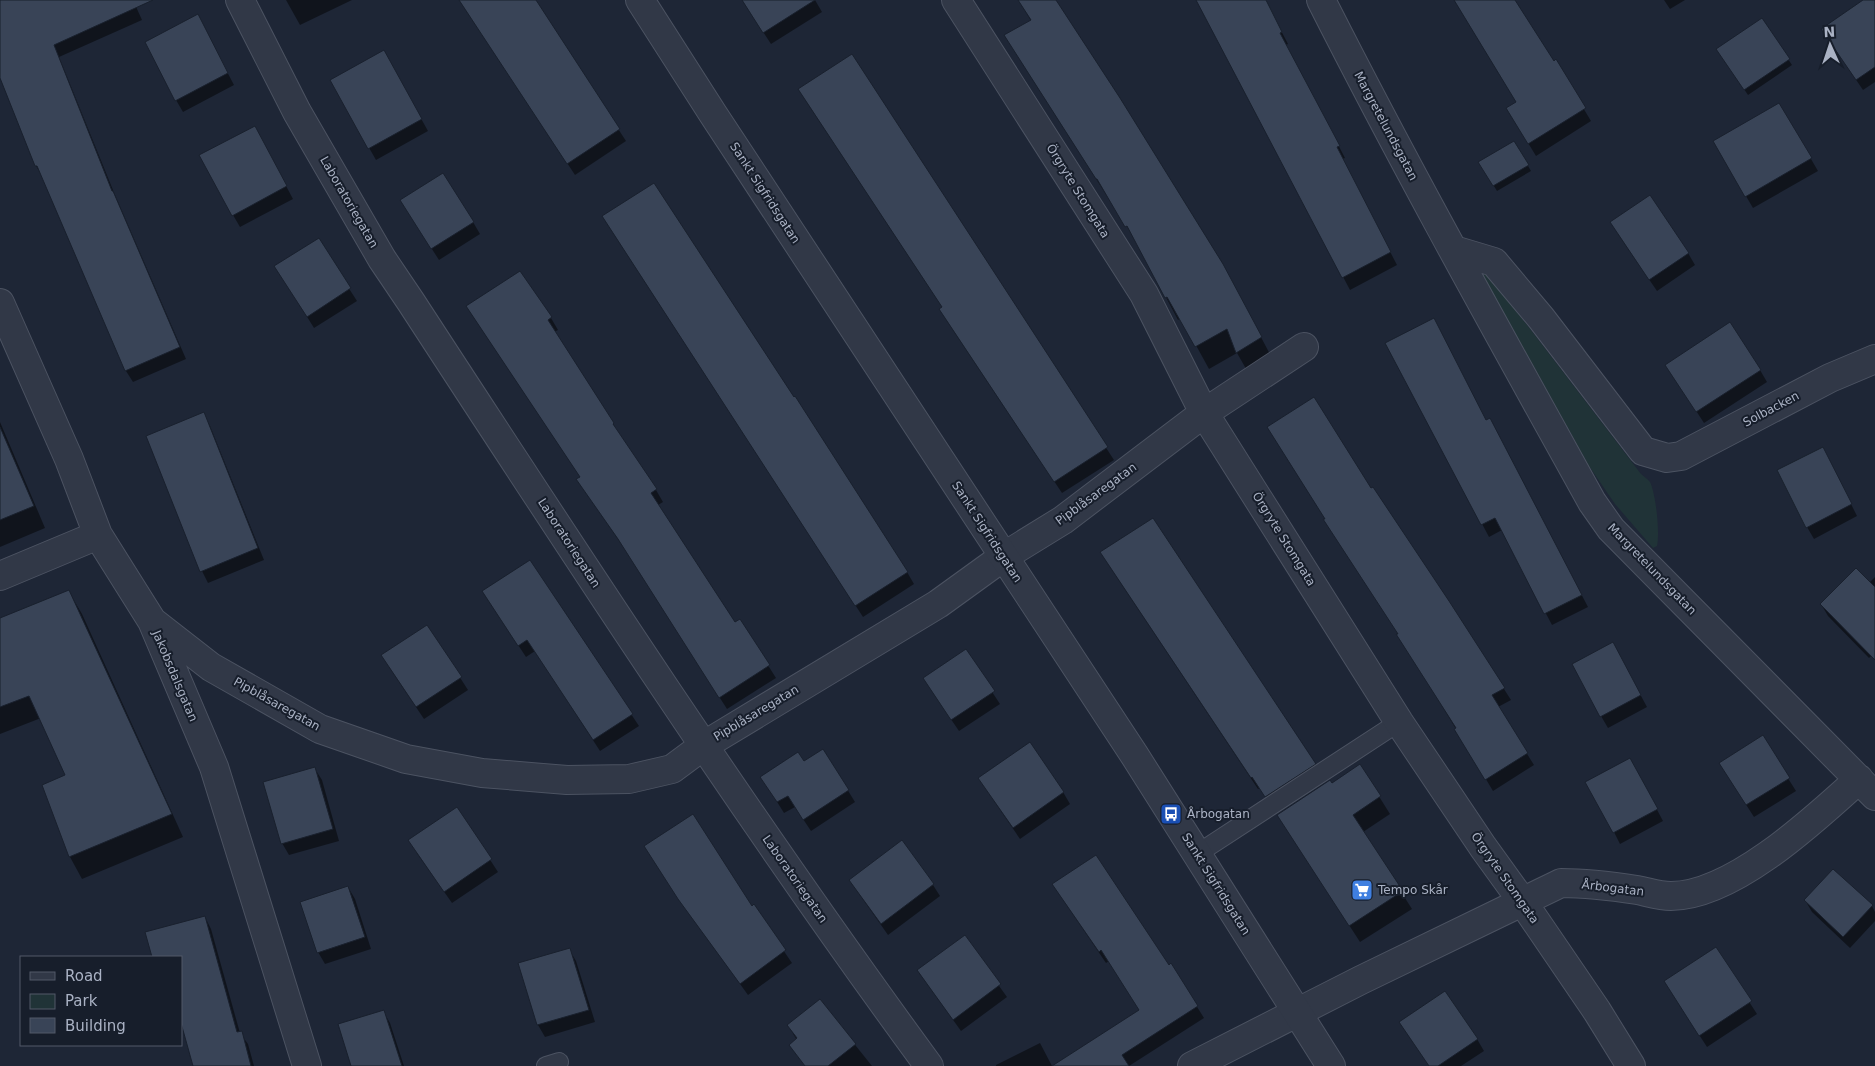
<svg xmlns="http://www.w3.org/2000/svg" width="1875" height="1066" font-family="'DejaVu Sans',sans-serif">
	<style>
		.green { fill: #203337 }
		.shadow { fill: #0007 }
		.building { fill: #394457; stroke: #19202d }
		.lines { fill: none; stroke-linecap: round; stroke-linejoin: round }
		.service-casing { stroke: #4c5362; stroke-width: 20 }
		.minor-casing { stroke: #4c5362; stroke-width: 30 }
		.tertiary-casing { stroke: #4c5362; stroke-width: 30 }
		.service { stroke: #313847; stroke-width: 18 }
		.minor { stroke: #313847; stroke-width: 28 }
		.tertiary { stroke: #313847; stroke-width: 28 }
		.labels { text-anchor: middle; stroke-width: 4; stroke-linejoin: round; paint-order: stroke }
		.street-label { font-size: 12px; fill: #aab2c4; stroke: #171e2b }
		.poi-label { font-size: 12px; fill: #aab2c4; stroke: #171e2b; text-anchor: start }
	</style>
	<rect width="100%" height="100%" fill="#1e2636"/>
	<path class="green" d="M 1477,265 L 1501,291 L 1641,474 C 1644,477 1648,479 1650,482 C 1656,494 1660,533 1657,546 L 1653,548 L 1615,504 L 1589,466 Z"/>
	<path class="shadow" d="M 0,0 L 133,0 L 142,20 L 59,57 L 115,195 L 186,359 L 133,382 L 126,371 L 43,177 L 36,166 L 0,77 Z
		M 286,0 L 352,0 L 300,25 Z
		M 460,0 L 534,0 L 626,141 L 575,175 Z
		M 742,0 L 815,0 L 822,12 L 771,44 Z
		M 1019,0 L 1054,0 L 1235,288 L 1273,360 L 1249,374 L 1237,353 L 1209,369 L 1181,318 L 1178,320 L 1140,248 L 1111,200 L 1110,201 L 1019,57 L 1031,21 Z
		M 1197,0 L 1265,0 L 1288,44 L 1286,45 L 1345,158 L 1342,159 L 1397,265 L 1350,290 Z
		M 1455,0 L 1514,0 L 1553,62 L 1555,61 L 1591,121 L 1536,156 L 1507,108 L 1518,102 Z
		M 1664,0 L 1685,0 L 1670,9 Z
		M 1865,0 L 1875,0 L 1875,82 L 1863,90 L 1829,40 Z
		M 1762,20 L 1792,65 L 1748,95 L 1721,55 Z
		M 204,28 L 234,85 L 183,112 L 176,100 Z
		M 384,52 L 428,131 L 376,160 L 331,81 Z
		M 851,55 L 1114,460 L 1062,493 L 947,321 L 943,308 L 806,101 Z
		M 1779,104 L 1818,171 L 1753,208 L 1714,142 Z
		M 261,139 L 293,199 L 240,227 L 233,215 Z
		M 1514,142 L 1531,171 L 1497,191 L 1479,162 Z
		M 408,212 L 473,222 L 480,234 L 439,260 Z
		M 610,228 L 907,572 L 914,584 L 863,617 Z
		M 1618,234 L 1688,253 L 1695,265 L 1657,291 Z
		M 318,240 L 357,301 L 314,328 L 283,278 Z
		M 520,272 L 551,318 L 558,330 L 554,332 L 613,423 L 619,435 L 656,490 L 663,502 L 658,505 L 735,624 L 740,621 L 776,678 L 727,709 L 626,551 L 578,480 L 581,478 Z
		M 1387,344 L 1486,421 L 1496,431 L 1588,607 L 1552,625 L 1502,530 L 1489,537 Z
		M 1760,370 L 1767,382 L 1704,423 L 1674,377 Z
		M 203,414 L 210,426 L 264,560 L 208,583 L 202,571 Z
		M 0,422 L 45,528 L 0,547 Z
		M 1829,460 L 1857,516 L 1814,539 L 1807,527 Z
		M 1371,490 L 1448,601 L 1511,700 L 1498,707 L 1534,765 L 1493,791 L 1399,634 Z
		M 530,562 L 639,726 L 600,751 L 535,651 L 526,657 L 491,604 Z
		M 1108,564 L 1314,764 L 1321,776 L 1273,808 L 1260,788 L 1258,789 Z
		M 1875,577 L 1875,652 L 1869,658 L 1828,616 L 1821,604 L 1869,583 Z
		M 69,592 L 82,614 L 183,837 L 82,879 L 70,857 L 44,786 L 67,776 L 41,718 L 0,734 L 0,619 Z
		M 427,626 L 468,690 L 424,719 L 389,667 Z
		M 965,651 L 1000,704 L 959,731 L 931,690 Z
		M 1619,655 L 1647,707 L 1608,728 L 1601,716 Z
		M 1762,737 L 1796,791 L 1754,817 L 1727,775 Z
		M 823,750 L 855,802 L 811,831 L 795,807 L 784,813 L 769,789 Z
		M 1360,766 L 1390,814 L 1363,832 L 1412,909 L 1360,942 L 1278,815 Z
		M 315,769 L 322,780 L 339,841 L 289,855 L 282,843 Z
		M 1637,772 L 1663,821 L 1620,844 L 1614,832 Z
		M 1063,792 L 1070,804 L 1020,839 L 992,798 Z
		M 457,809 L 498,872 L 452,903 L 416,852 Z
		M 850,881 L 933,885 L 940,896 L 888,935 Z
		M 1053,885 L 1168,966 L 1171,965 L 1204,1018 L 1129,1066 L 1054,1066 L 1140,1011 L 1109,961 L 1106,963 Z
		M 348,887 L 355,899 L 371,949 L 325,964 L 318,952 Z
		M 1805,900 L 1872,906 L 1875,912 L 1875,921 L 1850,948 L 1812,912 Z
		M 753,906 L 792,963 L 748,995 L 687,911 Z
		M 205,917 L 211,929 L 240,1033 L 248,1044 L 254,1066 L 194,1066 L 181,957 L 154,957 L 147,933 Z
		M 964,937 L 1007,997 L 961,1031 L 918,971 Z
		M 569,949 L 576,961 L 595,1022 L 545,1037 L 538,1025 L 520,963 Z
		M 1715,949 L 1757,1014 L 1707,1047 L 1672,993 Z
		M 820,1001 L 872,1066 L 818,1066 L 795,1037 L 788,1025 Z
		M 383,1011 L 390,1023 L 404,1066 L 352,1066 Z
		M 1477,1039 L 1484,1051 L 1461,1066 L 1429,1066 Z
		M 1040,1043 L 1052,1066 L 996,1066 L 996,1065 Z"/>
	<path class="building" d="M 0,0 L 153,0 L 54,45 L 112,191 L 113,191 L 180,347 L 125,371 L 37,166 L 35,166 L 0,78 Z
		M 459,0 L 536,0 L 620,129 L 567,164 Z
		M 742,0 L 815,0 L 763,33 Z
		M 1018,0 L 1056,0 L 1120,98 L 1223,264 L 1262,337 L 1236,353 L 1227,329 L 1195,347 L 1167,297 L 1165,298 L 1127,226 L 1125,227 L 1097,179 L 1096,179 L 1004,35 L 1031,20 Z
		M 1196,0 L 1266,0 L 1282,32 L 1280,33 L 1340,146 L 1337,147 L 1391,252 L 1342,278 Z
		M 1454,0 L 1515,0 L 1554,61 L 1556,59 L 1586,108 L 1528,144 L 1506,108 L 1516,102 Z
		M 1863,0 L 1875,0 L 1875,67 L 1856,80 L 1821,29 Z
		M 198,14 L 228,73 L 175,101 L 145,42 Z
		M 1762,18 L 1790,59 L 1744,90 L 1716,49 Z
		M 384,50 L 422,119 L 368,149 L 330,80 Z
		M 852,54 L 1108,447 L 1054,482 L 939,309 L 942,307 L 798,89 Z
		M 1779,103 L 1812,158 L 1745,197 L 1713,141 Z
		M 255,126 L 287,186 L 232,216 L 199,155 Z
		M 1514,141 L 1529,165 L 1493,186 L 1478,162 Z
		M 443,173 L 474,222 L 431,249 L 400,200 Z
		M 654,183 L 794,397 L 795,396 L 908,572 L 855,606 L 602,216 Z
		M 1650,195 L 1689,253 L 1649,280 L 1610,222 Z
		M 319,238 L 351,288 L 307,317 L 274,266 Z
		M 520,271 L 552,317 L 548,320 L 614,423 L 613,424 L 657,489 L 651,493 L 735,622 L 740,619 L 770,665 L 719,698 L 618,539 L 576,479 L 580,477 L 466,306 Z
		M 1434,318 L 1486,420 L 1490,418 L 1582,595 L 1544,614 L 1495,518 L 1481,525 L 1385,343 Z
		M 1730,322 L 1761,370 L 1696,412 L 1665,365 Z
		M 1314,397 L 1371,488 L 1373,487 L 1449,601 L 1505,688 L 1492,695 L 1528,753 L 1485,780 L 1454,729 L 1456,728 L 1396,634 L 1398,634 L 1323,519 L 1325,519 L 1267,427 Z
		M 204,412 L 258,548 L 200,572 L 146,436 Z
		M 0,427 L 34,506 L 0,520 Z
		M 1823,447 L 1852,504 L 1806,528 L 1777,470 Z
		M 1153,518 L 1316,764 L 1265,797 L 1252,777 L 1251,778 L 1100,552 Z
		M 530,560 L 633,714 L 593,740 L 527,640 L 518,646 L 482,591 Z
		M 1856,568 L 1875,587 L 1875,660 L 1820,604 Z
		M 69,590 L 172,814 L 69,857 L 42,785 L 65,775 L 29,696 L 0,707 L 0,618 Z
		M 427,625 L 462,677 L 416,707 L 381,655 Z
		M 1613,642 L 1641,695 L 1600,717 L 1572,664 Z
		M 966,649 L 995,691 L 951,720 L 923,678 Z
		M 1763,735 L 1790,778 L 1746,805 L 1719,763 Z
		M 1030,742 L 1064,792 L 1013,828 L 978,778 Z
		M 823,749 L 849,790 L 803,820 L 788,796 L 777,802 L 760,777 L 798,752 L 804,761 Z
		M 1630,758 L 1658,809 L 1613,833 L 1585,782 Z
		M 1360,764 L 1381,796 L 1353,815 L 1403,891 L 1349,926 L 1277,815 L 1330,780 L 1332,783 Z
		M 315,767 L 333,829 L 281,844 L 263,782 Z
		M 457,807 L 492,859 L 444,892 L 408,840 Z
		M 693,814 L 752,906 L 754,904 L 786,950 L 740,984 L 678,899 L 644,846 Z
		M 902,840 L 934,884 L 881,924 L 849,880 Z
		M 1096,855 L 1169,965 L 1171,963 L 1198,1006 L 1122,1055 L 1129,1066 L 1052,1066 L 1139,1010 L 1101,950 L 1099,952 L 1052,884 Z
		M 1833,869 L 1873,905 L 1843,937 L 1804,900 Z
		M 348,886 L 365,937 L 317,953 L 300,902 Z
		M 205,916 L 237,1032 L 242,1031 L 251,1066 L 193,1066 L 181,1023 L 181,957 L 152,957 L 145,932 Z
		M 965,935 L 1001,984 L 953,1020 L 917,970 Z
		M 1716,947 L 1752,1001 L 1699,1036 L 1664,981 Z
		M 570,948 L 589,1010 L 537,1025 L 518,963 Z
		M 1445,991 L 1478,1039 L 1438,1066 L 1429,1066 L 1399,1022 Z
		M 820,999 L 856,1044 L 828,1066 L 805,1066 L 789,1045 L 797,1038 L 787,1025 Z
		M 384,1010 L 402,1066 L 351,1066 L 338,1024 Z"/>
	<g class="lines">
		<g class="service-casing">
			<path id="service" d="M 1197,854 L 1399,722
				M 546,1066 L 559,1062"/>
		</g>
		<g class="minor-casing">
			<path id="minor" d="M 240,0 L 297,112 L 382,259 L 411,302 C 579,560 747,818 929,1066
				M 956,0 L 1144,294 L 1204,413 L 1399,722 L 1483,847 L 1522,901 L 1597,1011 L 1631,1066
				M 1321,0 C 1407,170 1500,336 1592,502 L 1611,529 L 1875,796
				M 1454,250 L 1494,262 L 1541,318 L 1643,451 L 1667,458 L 1681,456 L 1830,378 L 1875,359
				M 0,303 L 69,459 L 98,535 L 152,621 L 214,767 L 307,1066
				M 0,576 L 98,535
				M 152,621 L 211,667 L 320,729 L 406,759 L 482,773 L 567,780 L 629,779 L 672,769 L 703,746 L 938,604 L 1003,557 L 1063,520 L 1204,413 L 1304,347
				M 1192,1066 L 1361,980 L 1561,883 C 1587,883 1611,886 1637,890 C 1648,892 1659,896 1671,896 C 1733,896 1815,819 1859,779"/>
		</g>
		<g class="tertiary-casing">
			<path id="tertiary" d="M 640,0 L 713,114 L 1135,756 L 1331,1066"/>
		</g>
		<use href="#service" class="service"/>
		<use href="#minor" class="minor"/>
		<use href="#tertiary" class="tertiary"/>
	</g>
	<defs>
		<g id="bus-square" transform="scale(1.125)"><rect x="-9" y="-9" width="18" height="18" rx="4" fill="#1a4fb4" stroke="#171e2b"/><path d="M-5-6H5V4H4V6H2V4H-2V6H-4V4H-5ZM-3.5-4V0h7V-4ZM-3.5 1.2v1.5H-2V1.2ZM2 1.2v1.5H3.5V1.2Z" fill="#fff"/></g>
		<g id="supermarket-square" transform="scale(1.125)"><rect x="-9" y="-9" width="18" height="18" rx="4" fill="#3f7fe0" stroke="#171e2b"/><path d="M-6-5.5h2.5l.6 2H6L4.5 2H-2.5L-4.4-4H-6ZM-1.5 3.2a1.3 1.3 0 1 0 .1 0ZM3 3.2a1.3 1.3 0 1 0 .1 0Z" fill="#fff"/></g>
	</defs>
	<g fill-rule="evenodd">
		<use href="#bus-square" x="1171" y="814"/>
		<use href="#supermarket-square" x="1362" y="890"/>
	</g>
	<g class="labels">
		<g class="street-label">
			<text transform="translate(1386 126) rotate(62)" y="4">Margretelundsgatan</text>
			<text transform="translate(1078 191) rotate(58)" y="4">Örgryte Stomgata</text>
			<text transform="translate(765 193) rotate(57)" y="4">Sankt Sigfridsgatan</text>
			<text transform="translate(349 202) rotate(60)" y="4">Laboratoriegatan</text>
			<text transform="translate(1771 409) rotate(-28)" y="4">Solbacken</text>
			<text transform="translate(1096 494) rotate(-36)" y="4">Pipblåsaregatan</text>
			<text transform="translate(987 532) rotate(57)" y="4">Sankt Sigfridsgatan</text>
			<text transform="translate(1284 539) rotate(58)" y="4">Örgryte Stomgata</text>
			<text transform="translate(569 543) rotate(57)" y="4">Laboratoriegatan</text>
			<text transform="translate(1652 569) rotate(46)" y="4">Margretelundsgatan</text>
			<text transform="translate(175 676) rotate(67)" y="4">Jakobsdalsgatan</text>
			<text transform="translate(277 704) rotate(29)" y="4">Pipblåsaregatan</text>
			<text transform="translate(756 713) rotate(-31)" y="4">Pipblåsaregatan</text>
			<text transform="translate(1505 878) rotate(55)" y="4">Örgryte Stomgata</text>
			<text transform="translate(795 879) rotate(55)" y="4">Laboratoriegatan</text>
			<text transform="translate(1216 884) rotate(58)" y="4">Sankt Sigfridsgatan</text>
			<text transform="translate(1613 888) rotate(7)" y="4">Årbogatan</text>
		</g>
		<g class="poi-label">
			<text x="1187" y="818">Årbogatan</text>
			<text x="1378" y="894">Tempo Skår</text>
		</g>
	</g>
	<rect x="20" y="956" width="162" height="90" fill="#171e2b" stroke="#525968"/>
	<rect x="30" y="972" width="25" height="8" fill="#313847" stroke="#525968"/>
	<text x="65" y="981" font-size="15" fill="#aab2c4">Road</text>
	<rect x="30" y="994" width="25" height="15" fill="#203337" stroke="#525968"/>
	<text x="65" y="1006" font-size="15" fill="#aab2c4">Park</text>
	<rect x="30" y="1018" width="25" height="15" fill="#394457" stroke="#525968"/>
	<text x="65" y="1031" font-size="15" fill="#aab2c4">Building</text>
	<g transform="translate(1830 45) rotate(357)" stroke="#171e2b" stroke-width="4" paint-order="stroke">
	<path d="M0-4L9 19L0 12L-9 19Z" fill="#aab2c4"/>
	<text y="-8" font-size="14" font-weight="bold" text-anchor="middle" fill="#aab2c4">N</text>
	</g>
</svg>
